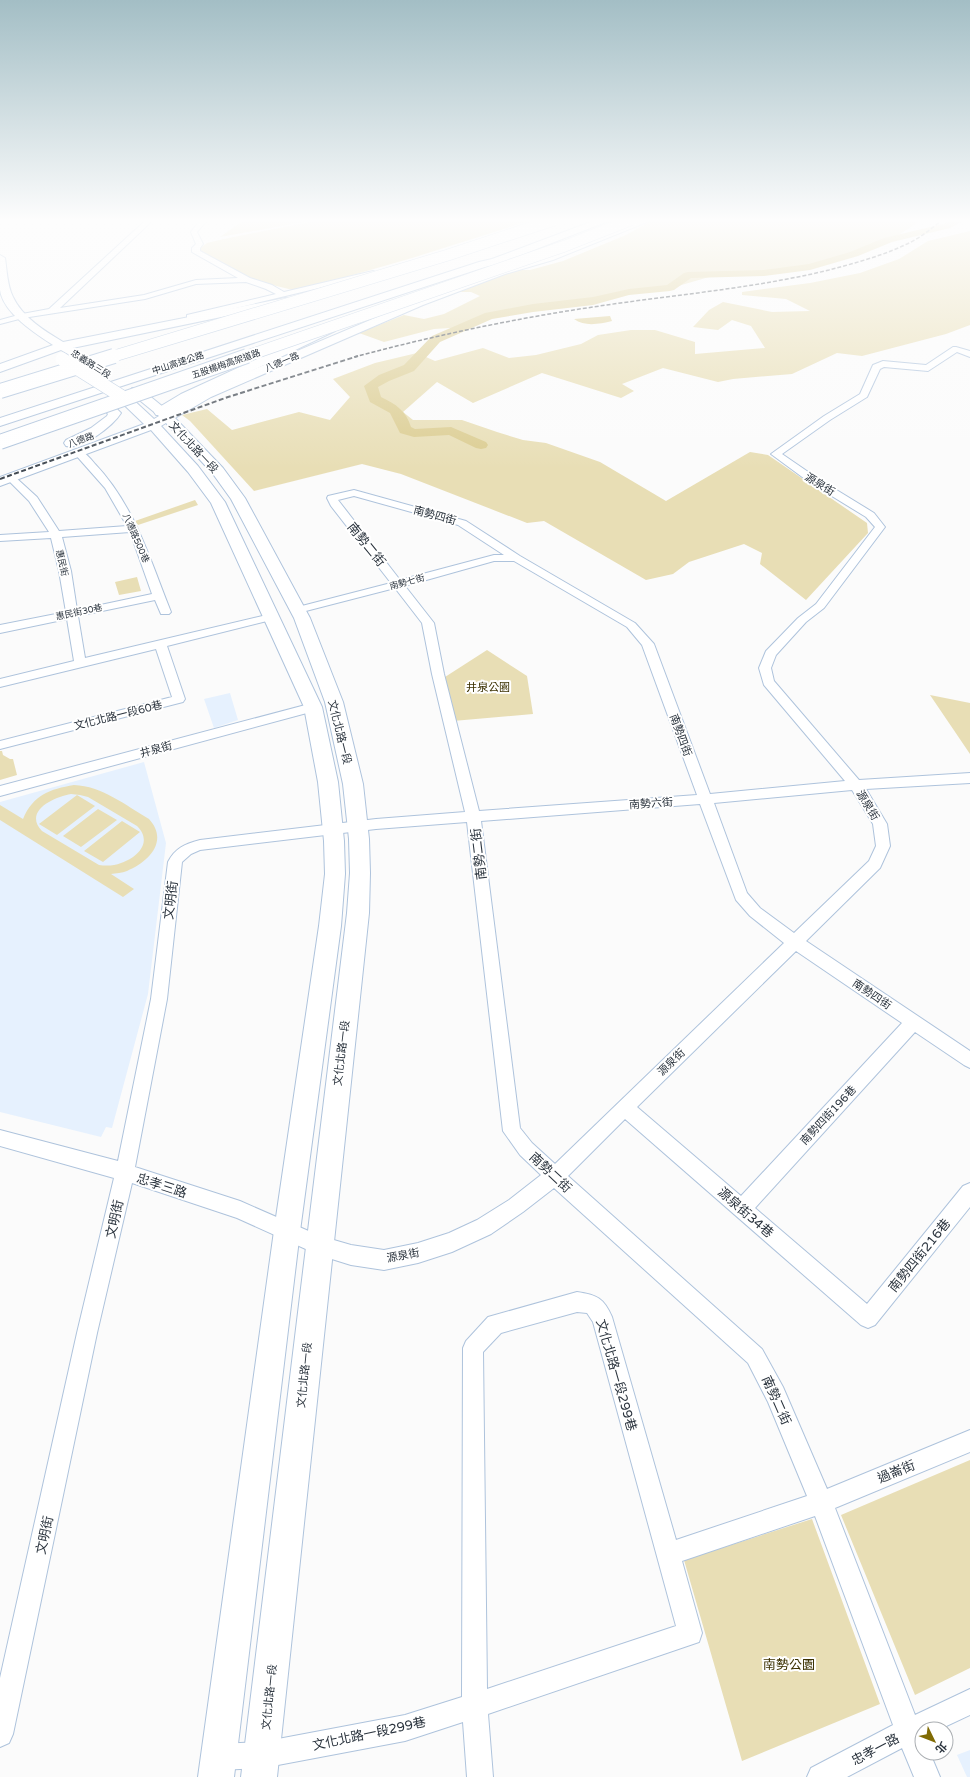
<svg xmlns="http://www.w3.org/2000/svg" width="970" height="1777" font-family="'Varela Round','Noto Sans TC',sans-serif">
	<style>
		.built { fill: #e6f1fe }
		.green { fill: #e8deb5; fill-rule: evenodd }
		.water { fill: #dbcc90 }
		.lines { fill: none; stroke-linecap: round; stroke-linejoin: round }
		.river { fill: #dbcc90; fill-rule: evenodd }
		.street-casing { stroke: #aec3dc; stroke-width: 2 }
		.secondary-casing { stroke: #aec3dc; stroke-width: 2 }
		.highway-casing { stroke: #aec3dc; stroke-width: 2 }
		.street { fill: #fff; fill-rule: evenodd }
		.secondary { fill: #fff; fill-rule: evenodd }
		.highway { fill: #fff; fill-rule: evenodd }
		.rail-far1 { stroke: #424a53; stroke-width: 1.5; stroke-dasharray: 4 2; stroke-linecap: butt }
		.rail { stroke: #424a53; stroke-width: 2; stroke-dasharray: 5 2.5; stroke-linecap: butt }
		.secondary-bridge-casing { stroke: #aec3dc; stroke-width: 14; stroke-linecap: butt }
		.highway-bridge-far1-casing { stroke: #aec3dc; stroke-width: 12; stroke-linecap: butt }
		.highway-bridge-casing { stroke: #aec3dc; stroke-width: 16; stroke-linecap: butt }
		.secondary-bridge { stroke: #fff; stroke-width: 13 }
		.highway-bridge-far1 { stroke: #fff; stroke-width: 11 }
		.highway-bridge { stroke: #fff; stroke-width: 14 }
		.labels { text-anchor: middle; stroke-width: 4; stroke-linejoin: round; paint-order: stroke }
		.far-street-label { font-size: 9px; fill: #2b343e; stroke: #fff }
		.street-label { font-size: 11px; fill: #2b343e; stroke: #fff }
		.park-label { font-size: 11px; fill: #3b3000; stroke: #fff }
		.near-street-label { font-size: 13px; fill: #2b343e; stroke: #fff }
		.near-park-label { font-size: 13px; fill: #3b3000; stroke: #fff }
	</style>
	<rect width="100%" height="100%" fill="#fbfbfb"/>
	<path class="built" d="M 230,693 L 238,720 L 214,728 L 204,699 Z
		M 144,762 L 166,843 L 148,994 L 112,1128 L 106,1127 L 101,1137 L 0,1112 L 0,802 Z
		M 970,1750 L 970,1777 L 967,1777 L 957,1755 Z"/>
	<path class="green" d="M 244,220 L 315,220 L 220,237 Z
		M 319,220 L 532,220 L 412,258 L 297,291 L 260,282 L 238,273 L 204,255 L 199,249 L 207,243 L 224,239 Z
		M 653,220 L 914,220 L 917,223 L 897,236 L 849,254 L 793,270 L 716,275 L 678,286 L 596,299 L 545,310 L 490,314 L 467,327 L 434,329 L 384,342 L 359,333 L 404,315 L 424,319 L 444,314 L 480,296 L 471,292 L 459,292 L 516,270 L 530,270 L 563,261 L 626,235 Z
		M 970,231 L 970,325 L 946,334 L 862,356 L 837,353 L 792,374 L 733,379 L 718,382 L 663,368 L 622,384 L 634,391 L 621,398 L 542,373 L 473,403 L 437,382 L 403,412 L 413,420 L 462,420 L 497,432 L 523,440 L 546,443 L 600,462 L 666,501 L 750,452 L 768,455 L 867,523 L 868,533 L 806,600 L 760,564 L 762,553 L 744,544 L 689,562 L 673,574 L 646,580 L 544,521 L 527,523 L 401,474 L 362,464 L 254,491 L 190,421 L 182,415 L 207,409 L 232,430 L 299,412 L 330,420 L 350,397 L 333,379 L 375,363 L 417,353 L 435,361 L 483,348 L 509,358 L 536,355 L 581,344 L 598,335 L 631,330 L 655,330 L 695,342 L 695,354 L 765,348 L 751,326 L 732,320 L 718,330 L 693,327 L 709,310 L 723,302 L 772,312 L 810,311 L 786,299 L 742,295 L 742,292 L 810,283 L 860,273 L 899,259 L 928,241 Z
		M 195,500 L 198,505 L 138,525 L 135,521 Z
		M 137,577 L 141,591 L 119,595 L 115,582 Z
		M 487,650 L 527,676 L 533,714 L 453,721 L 445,677 Z
		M 930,695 L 970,703 L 970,754 Z
		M 0,751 L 2,751 L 3,755 L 10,759 L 13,759 L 17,775 L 0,780 Z
		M 74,785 C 102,786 125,805 149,819 C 169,841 149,862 127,871 C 122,873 116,873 111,874 L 134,889 L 123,897 L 0,820 L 0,805 L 23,819 C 33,795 50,789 74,785 ZM 71,794 L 80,795 L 88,797 L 137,826 C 153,842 138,857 121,863 C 114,866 106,866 99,865 L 42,831 C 23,811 54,797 71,794 Z
		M 77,795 L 95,806 L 57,835 L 39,824 Z
		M 98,809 L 117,820 L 81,847 L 63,836 Z
		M 122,821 L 140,832 L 103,862 L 84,851 Z
		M 970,1460 L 970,1668 L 915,1695 L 841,1515 Z
		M 812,1519 L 880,1704 L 742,1761 L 684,1560 Z"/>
	<path class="water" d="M 610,316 L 612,321 C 599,324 585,327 574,319 Z"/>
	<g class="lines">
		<path class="river" d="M 950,220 L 965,220 L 950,228 L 892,242 L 858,256 L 810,270 L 764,276 L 691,278 L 674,290 L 670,291 L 629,295 L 593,305 L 533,312 L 492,319 L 440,342 L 414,371 L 389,381 L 378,387 L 381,397 C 396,404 406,411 411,427 L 415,429 L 451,427 L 486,442 L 488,445 L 486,448 L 481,449 L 476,448 L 449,435 L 414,437 L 400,433 L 390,413 L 370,402 L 364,386 L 379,375 L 404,365 L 432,336 L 485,313 L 533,304 L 593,297 L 629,289 L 667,285 L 684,273 L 688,272 L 764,270 L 809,264 L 850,252 L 884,238 L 943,224 Z"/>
		<g class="street-casing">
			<path id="street" d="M 146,220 L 153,220 L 60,308 L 144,295 L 196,280 L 238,278 L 192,252 L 192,248 L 196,244 L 191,232 L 200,220 L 207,220 L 197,232 L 203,244 L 200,248 L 200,251 L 250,278 L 272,285 L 284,292 L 373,271 L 377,273 L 373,275 L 190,319 L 187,319 L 187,315 L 276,294 L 266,289 L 246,282 L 196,284 L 145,299 L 23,318 L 0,324 L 0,320 L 22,314 L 49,309 Z
				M 953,347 L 956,347 L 970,351 L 970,357 L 957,352 L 928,371 L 884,367 L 880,369 L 867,397 L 830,420 L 782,454 L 817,478 L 874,513 L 885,527 L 824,608 L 806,622 L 776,655 L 771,668 L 774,681 L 859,780 L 970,773 L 970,783 L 866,789 L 887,824 L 890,846 L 880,868 L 806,941 L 970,1051 L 970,1068 L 964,1065 L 915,1032 L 755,1208 L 867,1304 L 963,1186 L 970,1183 L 970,1207 L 875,1325 L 868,1328 L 861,1325 L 625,1119 L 568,1176 L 762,1349 L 783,1387 L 827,1489 L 970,1430 L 970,1452 L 835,1508 L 915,1715 L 970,1689 L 970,1715 L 940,1729 L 922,1729 L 922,1753 L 930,1753 L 940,1777 L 914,1777 L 902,1748 L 847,1777 L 807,1777 L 811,1768 L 893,1725 L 815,1516 L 682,1561 L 702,1633 L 699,1642 L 488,1714 L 493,1777 L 467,1777 L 463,1722 L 405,1741 L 262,1768 L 219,1770 L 210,1766 L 206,1757 L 210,1748 L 219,1744 L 262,1742 L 405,1715 L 462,1697 L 463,1348 L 466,1341 L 488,1317 L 577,1292 C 597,1295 604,1298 612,1317 L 676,1540 L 807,1496 L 768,1402 L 748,1363 L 554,1188 L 523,1212 L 491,1234 L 452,1252 L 418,1263 L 384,1270 L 351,1265 L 319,1255 L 237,1218 L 132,1183 L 97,1333 L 13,1734 L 9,1743 L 0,1747 L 0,1678 L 77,1333 L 114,1178 L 0,1146 L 0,1130 L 118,1161 L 151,999 L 168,862 C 175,848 185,844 200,840 L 376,819 L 465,812 L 432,674 L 422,623 L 395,588 L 298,613 L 292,610 L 294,608 L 391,583 L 331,506 L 327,498 L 328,496 L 354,490 L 466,521 L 520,556 L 635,623 L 654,644 L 710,794 L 845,781 L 764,685 L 759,668 L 766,651 L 798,618 L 816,604 L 875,527 L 866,517 L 809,482 L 771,454 L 824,416 L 860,394 L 873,365 L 883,361 L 926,365 ZM 354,496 L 458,525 L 504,555 L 494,555 L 400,580 L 338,500 ZM 494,561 L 514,561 L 627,627 L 642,645 L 697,795 L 479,811 L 444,674 L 434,623 L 405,586 ZM 852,790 L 873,824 L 876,846 L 869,861 L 794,933 L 760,908 L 747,893 L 714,803 ZM 700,804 L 736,900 L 750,916 L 784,943 L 555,1164 L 532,1143 L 520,1128 L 481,821 ZM 467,822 L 503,1131 L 520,1155 L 541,1175 L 509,1200 L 477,1220 L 449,1233 L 418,1243 L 384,1250 L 351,1245 L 320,1236 L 240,1201 L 135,1167 L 167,999 L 182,862 L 191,854 L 200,850 L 376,829 ZM 796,951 L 902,1023 L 741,1196 L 637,1107 ZM 577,1312 L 587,1313 L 593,1322 L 676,1626 L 487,1689 L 483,1352 L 501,1333 Z
				M 79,450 C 85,452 91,459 95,464 C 135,506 150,560 171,612 L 169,614 L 161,614 L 155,600 L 78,616 L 85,658 L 271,614 L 277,617 L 275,619 L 167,646 L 185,699 L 183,702 L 0,749 L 0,741 L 172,697 L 156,649 L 0,687 L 0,679 L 74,661 L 67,619 L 0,633 L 0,625 L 66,612 L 59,571 L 51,538 L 0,541 L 0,535 L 49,532 L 29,501 L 6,478 L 8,476 L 14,476 L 37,497 L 59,531 L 127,526 L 105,488 L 74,453 ZM 130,532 L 152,594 L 77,610 L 71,571 L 62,537 Z
				M 313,703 L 318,704 L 319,707 L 318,710 L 0,796 L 0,786 Z"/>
		</g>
		<g class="secondary-casing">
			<path id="secondary" d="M 639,220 L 652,220 L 553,260 L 505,274 L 423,305 L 211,397 L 175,418 L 223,468 L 245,498 L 310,618 L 343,702 L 363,784 L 369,839 L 370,873 L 369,913 L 277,1777 L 241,1777 L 347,913 L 350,873 L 349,839 L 343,784 L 325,702 L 294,618 L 231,499 L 213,474 L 166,423 L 161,426 L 198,466 L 225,502 L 322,707 L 338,782 L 344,841 L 345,874 L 341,926 L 300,1231 L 234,1777 L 198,1777 L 274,1231 L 319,926 L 325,874 L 324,841 L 318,782 L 304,707 L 211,503 L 188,472 L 151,430 L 0,486 L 0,477 L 144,424 L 119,400 L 117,397 L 119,394 L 127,394 L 154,419 L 159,416 L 132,394 L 130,391 L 132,388 L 140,388 L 168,411 L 203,391 L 415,301 L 497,270 L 545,256 Z
				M 0,255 L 5,258 C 7,271 7,285 13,297 C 25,323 58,338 81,353 L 83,355 L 81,357 L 73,357 L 61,350 L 0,372 L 0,364 L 53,345 C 36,334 3,313 0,290 C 0,279 0,266 0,255 Z
				M 104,399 L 108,400 L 121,413 C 113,426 82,450 66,446 L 64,443 L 66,440 L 91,428 L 107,416 L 108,414 L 98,403 L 100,400 Z"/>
		</g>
		<g class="highway-casing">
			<path id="highway" d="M 596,220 L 611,220 L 498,264 L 485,267 L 0,426 L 0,418 L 479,262 L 492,259 Z
				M 285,298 L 289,299 L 291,301 L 289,303 L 63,350 L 59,349 L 57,346 L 59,343 L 63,342 Z
				M 331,325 L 335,327 L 337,329 L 335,331 L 191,400 L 166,415 L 156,415 L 154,412 L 156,409 L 181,394 Z"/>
		</g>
		<use href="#street" class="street"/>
		<use href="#secondary" class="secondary"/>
		<use href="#highway" class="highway"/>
		<path class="rail-far1" d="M 354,357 C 433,336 512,319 593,307 C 671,295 751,289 829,270 C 855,263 882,256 907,244 C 920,238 931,229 942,220"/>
		<path class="rail" d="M 0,479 L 228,397 L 358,356"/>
		<g class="secondary-bridge-casing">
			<path id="secondary-bridge" d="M 62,359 L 121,396"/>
		</g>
		<g class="highway-bridge-far1-casing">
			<path id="highway-bridge-far1" d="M 111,357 L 448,255 L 554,220
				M 244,357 L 565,246 L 631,220"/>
		</g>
		<g class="highway-bridge-casing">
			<path id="highway-bridge" d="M 0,391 L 114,356
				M 0,442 L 247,356"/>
		</g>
		<use href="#secondary-bridge" class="secondary-bridge"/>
		<use href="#highway-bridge-far1" class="highway-bridge-far1"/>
		<use href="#highway-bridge" class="highway-bridge"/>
	</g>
	<linearGradient id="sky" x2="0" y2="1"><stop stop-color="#a3bec5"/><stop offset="0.47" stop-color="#fdfdfd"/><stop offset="1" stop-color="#fdfdfd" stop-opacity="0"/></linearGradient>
	<rect width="970" height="469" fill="url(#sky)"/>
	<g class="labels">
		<g class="far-street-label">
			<text transform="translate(282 362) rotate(-23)" y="3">八德一路</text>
			<text transform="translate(178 363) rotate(-18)" y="3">中山高速公路</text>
			<text transform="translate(91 364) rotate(32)" y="3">忠義路三段</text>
			<text transform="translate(226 364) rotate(-19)" y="3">五股楊梅高架道路</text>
			<text transform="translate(81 440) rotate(-20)" y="3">八德路</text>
			<text transform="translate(136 538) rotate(66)" y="3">八德路500巷</text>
			<text transform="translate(62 563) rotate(77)" y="3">惠民街</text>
			<text transform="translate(407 582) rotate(-15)" y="3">南勢七街</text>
			<text transform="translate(79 612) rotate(-12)" y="3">惠民街30巷</text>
		</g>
		<g class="street-label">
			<text transform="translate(194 447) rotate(47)" y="4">文化北路一段</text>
			<text transform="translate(820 484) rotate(32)" y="4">源泉街</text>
			<text transform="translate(435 515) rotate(15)" y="4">南勢四街</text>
			<text transform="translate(118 715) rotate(-14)" y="4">文化北路一段60巷</text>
			<text transform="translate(340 732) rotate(76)" y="4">文化北路一段</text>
			<text transform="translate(681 735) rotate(70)" y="4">南勢四街</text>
			<text transform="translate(156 749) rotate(-15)" y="4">井泉街</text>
			<text transform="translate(651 803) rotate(-4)" y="4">南勢六街</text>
			<text transform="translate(868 805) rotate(59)" y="4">源泉街</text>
			<text transform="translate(872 994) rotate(34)" y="4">南勢四街</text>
			<text transform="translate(341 1053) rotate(-83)" y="4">文化北路一段</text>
			<text transform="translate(671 1062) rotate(-44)" y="4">源泉街</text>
			<text transform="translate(828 1115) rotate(-47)" y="4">南勢四街196巷</text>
			<text transform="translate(403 1255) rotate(-11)" y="4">源泉街</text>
			<text transform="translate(304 1375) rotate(-84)" y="4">文化北路一段</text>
			<text transform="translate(269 1697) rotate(-84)" y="4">文化北路一段</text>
		</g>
		<g class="park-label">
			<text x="488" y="691">井泉公園</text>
		</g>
		<g class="near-street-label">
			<text transform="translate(367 544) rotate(51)" y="5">南勢二街</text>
			<text transform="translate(478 854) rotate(-97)" y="5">南勢二街</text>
			<text transform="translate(170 900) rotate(-83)" y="5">文明街</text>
			<text transform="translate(551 1172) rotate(43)" y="5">南勢二街</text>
			<text transform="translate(162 1185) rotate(18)" y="5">忠孝三路</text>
			<text transform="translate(746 1212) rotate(41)" y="5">源泉街34巷</text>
			<text transform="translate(114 1219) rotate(-77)" y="5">文明街</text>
			<text transform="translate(919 1255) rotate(-51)" y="5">南勢四街216巷</text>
			<text transform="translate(617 1375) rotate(74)" y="5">文化北路一段299巷</text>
			<text transform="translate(777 1400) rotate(66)" y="5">南勢二街</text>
			<text transform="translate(896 1471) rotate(-22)" y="5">過崙街</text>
			<text transform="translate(44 1535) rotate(-78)" y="5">文明街</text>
			<text transform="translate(369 1733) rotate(-12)" y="5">文化北路一段299巷</text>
			<text transform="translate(875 1749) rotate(-28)" y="5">忠孝一路</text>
		</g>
		<g class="near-park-label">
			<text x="789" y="1669">南勢公園</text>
		</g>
	</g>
	<g transform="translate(934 1741) rotate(133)"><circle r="19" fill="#ffffff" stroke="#aaaeb2"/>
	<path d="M0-3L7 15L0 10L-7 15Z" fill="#806b04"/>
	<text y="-6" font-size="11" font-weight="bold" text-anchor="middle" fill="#2b343e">北</text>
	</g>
</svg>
